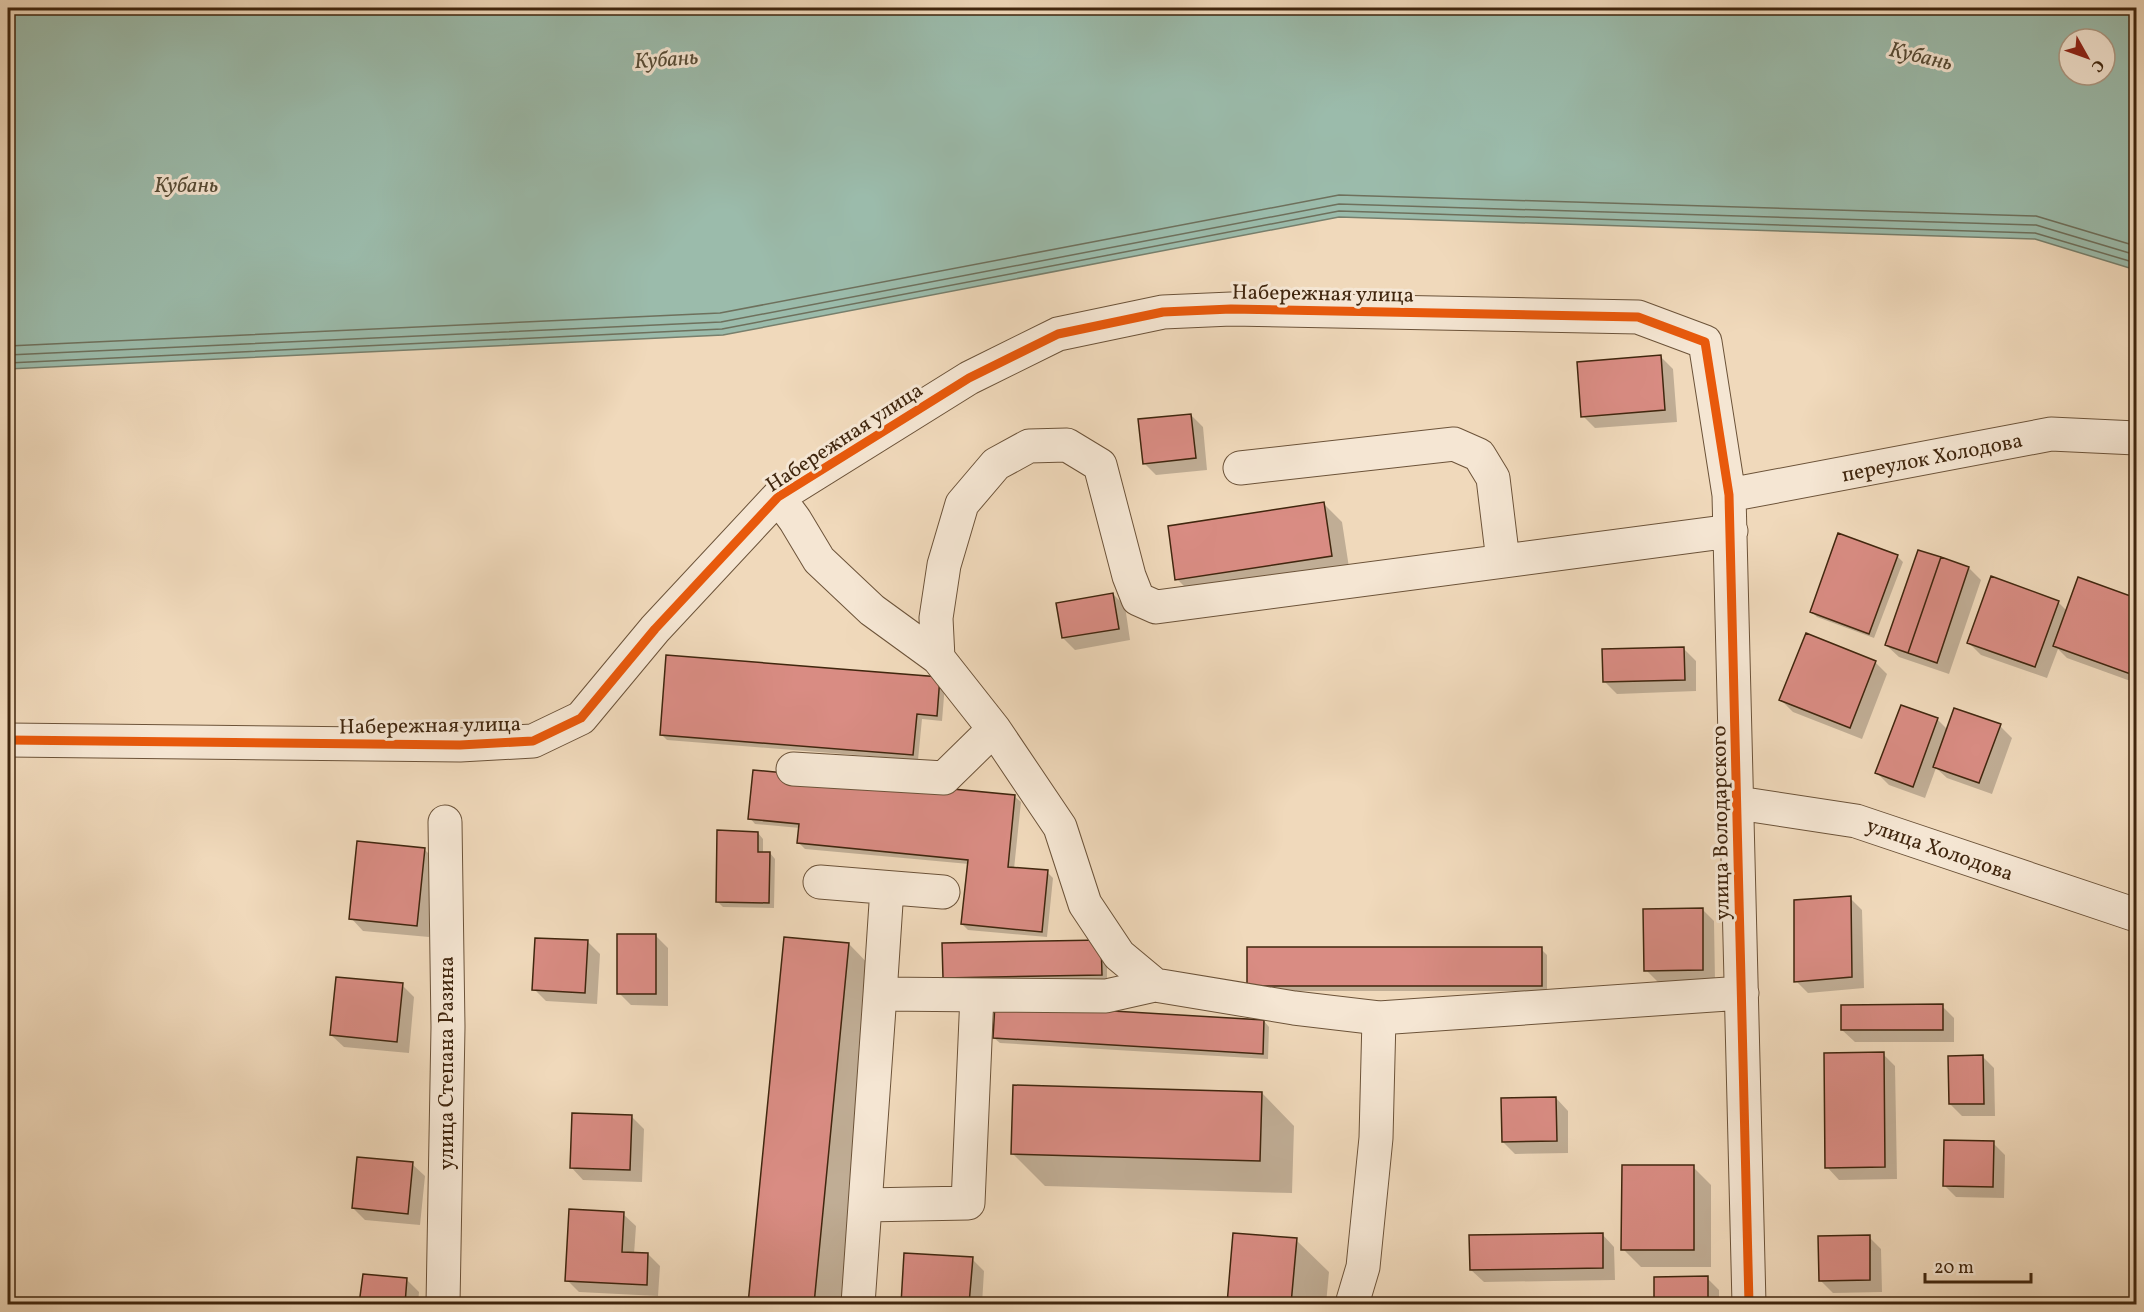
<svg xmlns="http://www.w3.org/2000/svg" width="2144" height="1312" font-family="Vollkorn,serif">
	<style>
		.water { fill: #9bbbab; stroke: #777f6c; stroke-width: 1.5; fill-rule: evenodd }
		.shadow { fill: #0003 }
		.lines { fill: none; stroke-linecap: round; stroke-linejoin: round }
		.shore { stroke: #6e705c; stroke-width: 1.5 }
		.building { fill: #d98c83; stroke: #40260e; stroke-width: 1.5 }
		.minor-casing { stroke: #6c5339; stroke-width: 35 }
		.minor { stroke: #f5e6d3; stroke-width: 33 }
		.cycleway-casing { stroke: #f5e6d3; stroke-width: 13 }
		.cycleway { stroke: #e8590c; stroke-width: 9 }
		.labels { text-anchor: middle; stroke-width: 6; stroke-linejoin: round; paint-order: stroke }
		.street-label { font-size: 21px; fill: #40260e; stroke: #f5e6d3 }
		.water-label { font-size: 22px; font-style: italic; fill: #574b35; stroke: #f5e6d3 }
	</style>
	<rect width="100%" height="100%" fill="#f0d9bb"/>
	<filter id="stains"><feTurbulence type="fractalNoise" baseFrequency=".00333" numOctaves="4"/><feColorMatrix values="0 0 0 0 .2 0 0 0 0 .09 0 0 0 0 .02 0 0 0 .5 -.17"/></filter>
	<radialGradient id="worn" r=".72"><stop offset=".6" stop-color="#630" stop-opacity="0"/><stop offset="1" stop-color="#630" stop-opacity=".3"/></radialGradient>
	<path class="water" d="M 8,8 L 2136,8 L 2136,270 L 2035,239 L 1339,217 L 723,335 L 8,369 ZM 2069,39 L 2105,39 L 2105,75 L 2069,75 Z"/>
	<path class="shadow" d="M 1661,357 L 1673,369 L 1677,422 L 1595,428 L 1583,416 Z
		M 1191,415 L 1203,427 L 1207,470 L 1156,475 L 1144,463 Z
		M 1324,504 L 1342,522 L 1350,574 L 1195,597 L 1177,579 Z
		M 1897,556 L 1903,562 L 1874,638 L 1817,617 L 1811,611 Z
		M 1969,568 L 1981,580 L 1949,674 L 1899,657 L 1886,645 Z
		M 2079,579 L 2136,600 L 2136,683 L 2067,658 L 2058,649 L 2047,678 L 1981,655 L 1969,643 L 2058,602 L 2067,611 Z
		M 1113,594 L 1125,606 L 1130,640 L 1075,650 L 1063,638 Z
		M 1683,648 L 1696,661 L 1696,691 L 1617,694 L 1604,681 Z
		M 1875,662 L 1887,674 L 1862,739 L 1793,712 L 1781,700 Z
		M 945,684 L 942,721 L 922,719 L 918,760 L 667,740 L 661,734 Z
		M 1902,706 L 1938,720 L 1948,730 L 2000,726 L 2012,738 L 1992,794 L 1947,778 L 1936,768 L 1925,798 L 1889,785 L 1877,773 Z
		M 1015,797 L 1021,802 L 1014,869 L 1047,872 L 1053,878 L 1047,937 L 968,930 L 962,924 L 969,864 L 805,849 L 799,843 L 800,828 L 755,824 L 750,818 Z
		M 758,833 L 763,839 L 763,853 L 770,853 L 775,859 L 774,908 L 723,907 L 717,901 Z
		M 424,849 L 436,861 L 429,937 L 363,931 L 351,918 Z
		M 1850,898 L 1862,910 L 1864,988 L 1808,993 L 1796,981 Z
		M 1702,909 L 1714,921 L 1715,982 L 1658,982 L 1646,970 Z
		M 656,936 L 668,948 L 668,1006 L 631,1005 L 619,993 Z
		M 785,939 L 849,944 L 881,977 L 850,1304 L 749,1304 Z
		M 587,941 L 600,954 L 597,1004 L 546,1001 L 534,989 Z
		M 1107,947 L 1107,980 L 950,983 L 944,978 Z
		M 1541,949 L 1547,955 L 1547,991 L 1255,991 L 1249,985 Z
		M 402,985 L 414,997 L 409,1053 L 344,1047 L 331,1035 Z
		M 1942,1006 L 1954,1018 L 1954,1042 L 1855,1042 L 1842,1030 Z
		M 1264,1021 L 1269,1027 L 1268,1059 L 1000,1043 L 994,1038 Z
		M 1883,1054 L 1895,1066 L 1897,1179 L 1839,1180 L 1827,1167 Z
		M 1982,1056 L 1994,1068 L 1995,1116 L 1962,1116 L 1950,1104 Z
		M 1262,1093 L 1294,1126 L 1292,1193 L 1045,1186 L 1012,1153 Z
		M 1556,1098 L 1568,1111 L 1568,1153 L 1515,1154 L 1503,1142 Z
		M 632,1117 L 644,1129 L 642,1182 L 583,1180 L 571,1167 Z
		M 1993,1143 L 2005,1155 L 2004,1198 L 1956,1197 L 1944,1185 Z
		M 412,1164 L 425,1176 L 420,1225 L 365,1220 L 353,1208 Z
		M 1693,1167 L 1711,1185 L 1711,1267 L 1641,1267 L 1623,1249 Z
		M 623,1214 L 636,1226 L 634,1254 L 648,1254 L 660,1266 L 658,1296 L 579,1292 L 567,1280 Z
		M 1602,1234 L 1614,1247 L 1615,1280 L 1484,1282 L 1471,1270 Z
		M 1235,1235 L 1296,1240 L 1329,1272 L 1326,1304 L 1229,1304 Z
		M 1869,1237 L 1881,1249 L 1882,1292 L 1833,1293 L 1820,1280 Z
		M 906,1254 L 972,1259 L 984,1271 L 982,1304 L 902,1304 Z
		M 364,1275 L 407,1280 L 419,1292 L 418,1304 L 361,1304 Z
		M 1707,1278 L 1719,1290 L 1719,1304 L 1656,1304 L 1655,1279 Z"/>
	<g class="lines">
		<path class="shore" d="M 8,346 L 720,313 L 1339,195 L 2036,216 L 2136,246
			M 8,355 L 721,322 L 1339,204 L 2036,225 L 2136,255
			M 8,363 L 722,329 L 1339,211 L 2035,233 L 2136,263"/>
	</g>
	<path class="building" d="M 1661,355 L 1665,410 L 1581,417 L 1577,362 Z
		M 1191,414 L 1196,458 L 1143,464 L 1138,419 Z
		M 1324,502 L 1332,556 L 1175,580 L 1168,526 Z
		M 1838,533 L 1898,555 L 1869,634 L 1810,612 Z
		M 1918,550 L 1941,557 L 1908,653 L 1885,645 Z
		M 1941,557 L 1969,567 L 1937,663 L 1908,653 Z
		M 1991,576 L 2059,601 L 2035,667 L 1967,643 Z
		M 2078,577 L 2136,598 L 2136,676 L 2053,646 Z
		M 1113,593 L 1119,629 L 1062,638 L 1056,603 Z
		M 1806,633 L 1876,661 L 1850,728 L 1779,700 Z
		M 1684,647 L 1685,680 L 1603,682 L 1602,649 Z
		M 666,655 L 940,677 L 937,716 L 917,714 L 913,755 L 660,735 Z
		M 1901,705 L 1938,718 L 1913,787 L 1875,773 Z
		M 1954,708 L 2001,724 L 1979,783 L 1933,767 Z
		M 753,770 L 1015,795 L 1008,867 L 1048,870 L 1042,932 L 961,924 L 968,860 L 797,843 L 799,824 L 748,819 Z
		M 717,830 L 758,832 L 758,852 L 770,852 L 769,903 L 716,902 Z
		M 357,841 L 425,848 L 417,926 L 349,919 Z
		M 1851,896 L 1852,977 L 1794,982 L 1794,900 Z
		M 1703,908 L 1703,970 L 1644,971 L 1643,909 Z
		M 617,934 L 656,934 L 656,994 L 617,994 Z
		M 784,937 L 849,943 L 814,1304 L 748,1304 Z
		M 535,938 L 588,940 L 585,993 L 532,990 Z
		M 1101,940 L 1102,975 L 943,978 L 942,943 Z
		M 1247,947 L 1542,947 L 1542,986 L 1247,986 Z
		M 336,977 L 403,983 L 397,1042 L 330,1035 Z
		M 995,1004 L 1264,1020 L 1263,1054 L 993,1038 Z
		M 1943,1004 L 1943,1030 L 1841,1030 L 1841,1005 Z
		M 1884,1052 L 1885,1167 L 1825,1168 L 1824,1053 Z
		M 1983,1055 L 1984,1104 L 1949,1104 L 1948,1056 Z
		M 1013,1085 L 1262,1092 L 1260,1161 L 1011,1154 Z
		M 1556,1097 L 1557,1141 L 1502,1142 L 1501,1098 Z
		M 572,1113 L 632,1115 L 630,1170 L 570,1168 Z
		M 1944,1140 L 1994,1141 L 1993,1187 L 1943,1186 Z
		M 357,1157 L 413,1162 L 408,1214 L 352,1208 Z
		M 1622,1165 L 1694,1165 L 1694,1250 L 1621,1250 Z
		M 569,1209 L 624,1212 L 622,1252 L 648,1253 L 647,1285 L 565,1281 Z
		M 1233,1233 L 1297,1238 L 1291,1304 L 1227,1304 Z
		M 1603,1233 L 1603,1268 L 1470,1270 L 1469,1235 Z
		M 1870,1235 L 1870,1280 L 1819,1281 L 1818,1236 Z
		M 904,1253 L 973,1257 L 969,1304 L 901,1304 Z
		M 363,1274 L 407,1278 L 405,1304 L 359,1304 Z
		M 1708,1276 L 1708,1304 L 1654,1304 L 1654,1277 Z"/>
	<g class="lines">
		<g class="minor-casing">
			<path id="minor" d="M 1240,468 L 1454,444 L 1479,455 L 1493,478 L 1503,561
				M 1729,495 L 2051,434 L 2136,438
				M 778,497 L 795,520 L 819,560 L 872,610 L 938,658
				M 1731,531 L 1156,607 L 1138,599 L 1129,576 L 1100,465 L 1067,445 L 1029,446 L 996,464 L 962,504 L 944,565 L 936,618 L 938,658 L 994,729 L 1060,827 L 1085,904 L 1119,955 L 1155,985 L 1294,1008 L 1379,1018 L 1742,993
				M 8,740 L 460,745 L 533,741 L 581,718 L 655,629 L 778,497 L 969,378 L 1058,334 L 1163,312 L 1231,309 L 1638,317 L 1705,342 L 1729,495 L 1749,1304
				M 793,769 L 944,778 L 994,729
				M 1738,803 L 1856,821 L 2136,915
				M 820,882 L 943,892
				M 880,994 L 887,888
				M 865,1205 L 968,1203 L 977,995
				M 443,1304 L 448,1027 L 445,822
				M 858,1304 L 880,994 L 1106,996 L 1155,985
				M 1352,1304 L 1363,1267 L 1376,1138 L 1379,1018"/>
		</g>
		<use href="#minor" class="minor"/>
		<g class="cycleway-casing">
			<path id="cycleway" d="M 8,740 L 460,745 L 533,741 L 581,718 L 655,629 L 778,497 L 969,378 L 1058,334 L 1163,312 L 1231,309 L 1638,317 L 1705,342 L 1729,495 L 1749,1304"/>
		</g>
		<use href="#cycleway" class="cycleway"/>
	</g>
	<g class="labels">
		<g class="street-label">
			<text transform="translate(1323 293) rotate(1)" y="7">Набережная улица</text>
			<text transform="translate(844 437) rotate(-33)" y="7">Набережная улица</text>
			<text transform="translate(1932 457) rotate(-11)" y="7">переулок Холодова</text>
			<text transform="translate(430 725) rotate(-1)" y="7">Набережная улица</text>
			<text transform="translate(1720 823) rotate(-91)" y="7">улица Володарского</text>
			<text transform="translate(1940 849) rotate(19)" y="7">улица Холодова</text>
			<text transform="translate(446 1063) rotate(-90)" y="7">улица Степана Разина</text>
		</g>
		<g class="water-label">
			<text transform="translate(1921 55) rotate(13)" y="8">Кубань</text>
			<text transform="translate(666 58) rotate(-4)" y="8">Кубань</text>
			<text x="186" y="192">Кубань</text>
		</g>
	</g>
	<rect width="2144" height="1312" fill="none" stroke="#f0d9bb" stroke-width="30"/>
	<rect x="9" y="9" width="2126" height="1294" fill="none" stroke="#40260e" stroke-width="3"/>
	<rect x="15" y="15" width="2114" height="1282" fill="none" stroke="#40260e" stroke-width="1.5"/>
	<g transform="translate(2087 57) rotate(130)"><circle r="28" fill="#f5e6d3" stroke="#ad9984" stroke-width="1.5"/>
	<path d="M0-4.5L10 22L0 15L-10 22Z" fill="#8f2418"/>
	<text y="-9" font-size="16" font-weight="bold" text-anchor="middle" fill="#40260e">С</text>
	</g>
	<path d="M1925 1273v9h106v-9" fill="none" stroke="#40260e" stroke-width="3"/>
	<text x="1934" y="1273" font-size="18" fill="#40260e" stroke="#f5e6d3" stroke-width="4.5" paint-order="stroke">20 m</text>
	<rect width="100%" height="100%" filter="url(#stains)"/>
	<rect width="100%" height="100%" fill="url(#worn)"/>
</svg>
